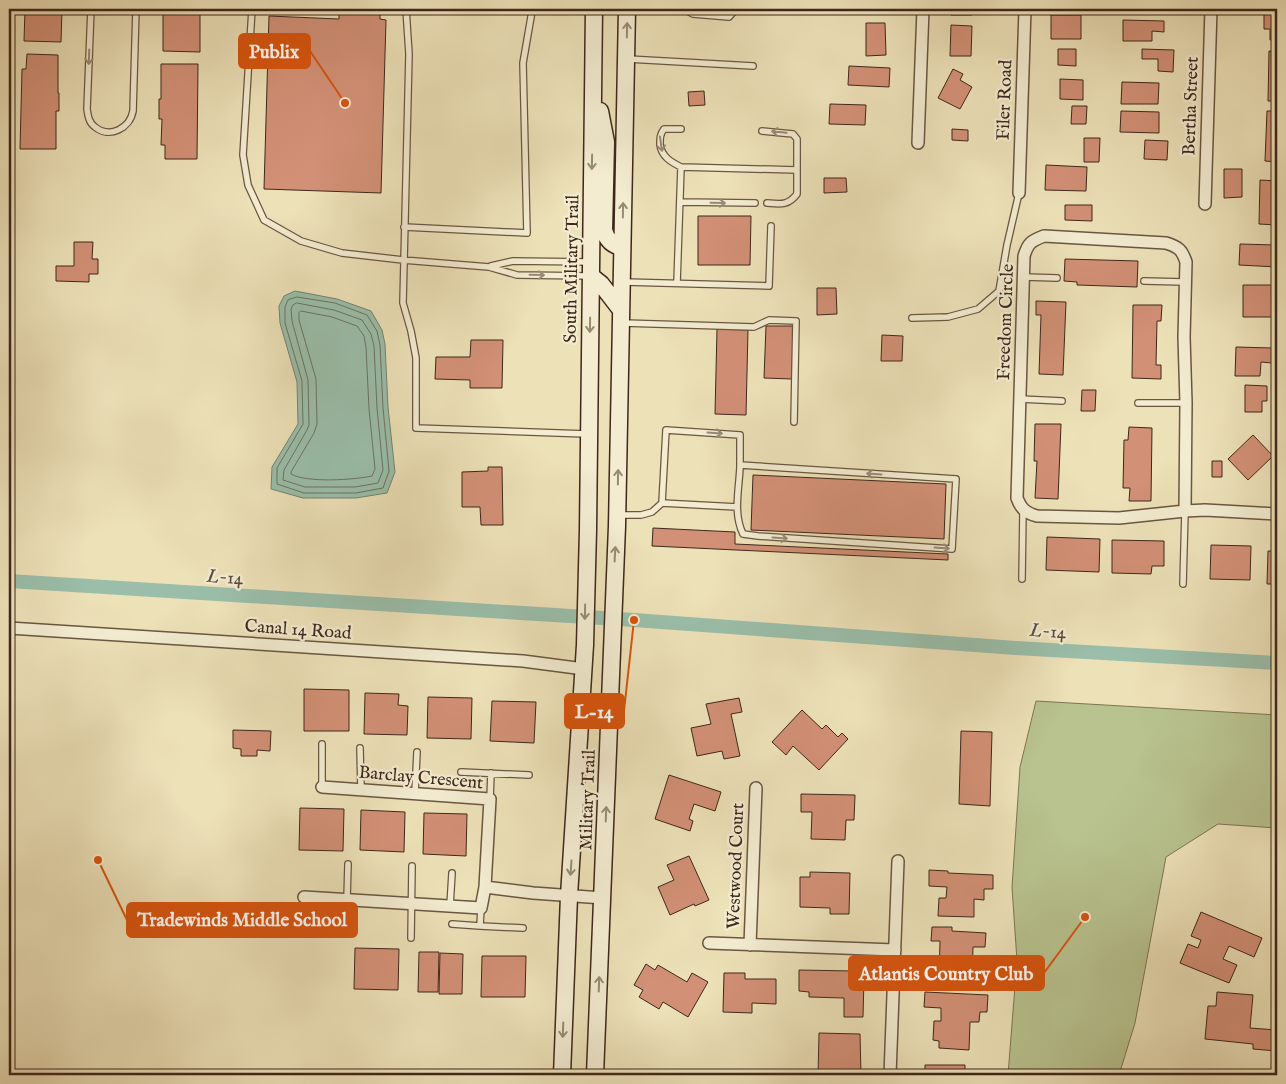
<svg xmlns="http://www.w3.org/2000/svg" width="1286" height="1084" font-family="'IM FELL English',serif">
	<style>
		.green { fill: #b8c38f; stroke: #7c7555 }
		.water { fill: #9abeaa; stroke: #768271 }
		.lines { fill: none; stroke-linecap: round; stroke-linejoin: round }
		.shore { stroke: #6c7262; stroke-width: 1 }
		.canal { stroke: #9abeaa; stroke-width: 14 }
		.building { fill: #d29076; stroke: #3f271b }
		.service-casing { stroke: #6a5642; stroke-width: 8 }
		.minor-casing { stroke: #6a5642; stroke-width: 14 }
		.secondary-casing { stroke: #3f271b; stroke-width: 19 }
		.service { stroke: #f3ecd1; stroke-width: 5.5 }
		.minor { stroke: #f3ecd1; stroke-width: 11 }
		.secondary { stroke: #f3ecd1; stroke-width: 16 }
		.oneway { stroke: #998a76 }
		.labels { text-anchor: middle; stroke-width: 4.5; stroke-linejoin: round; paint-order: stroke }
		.street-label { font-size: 18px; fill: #3f271b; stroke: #f3ecd1 }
		.water-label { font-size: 19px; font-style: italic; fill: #564d3f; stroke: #f3ecd1 }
		.leader { fill: none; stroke: #d7540e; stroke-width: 2 }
		.callout-dot { fill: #d7540e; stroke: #f3ecd1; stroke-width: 2 }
		.callout { fill: #d7540e; stroke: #d7540e; stroke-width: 2 }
		.callout-label { font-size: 19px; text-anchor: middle; font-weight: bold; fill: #fff }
	</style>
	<rect width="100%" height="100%" fill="#ede1b8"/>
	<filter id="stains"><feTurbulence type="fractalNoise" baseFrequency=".004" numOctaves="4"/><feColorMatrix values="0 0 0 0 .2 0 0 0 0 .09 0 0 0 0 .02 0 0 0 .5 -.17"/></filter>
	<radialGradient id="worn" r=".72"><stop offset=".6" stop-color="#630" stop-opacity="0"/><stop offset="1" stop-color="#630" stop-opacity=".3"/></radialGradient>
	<path class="green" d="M 1036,701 L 1277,715 L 1277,828 L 1218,824 L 1166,857 L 1135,1023 L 1119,1075 L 1008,1075 L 1017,961 L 1012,887 L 1020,767 Z"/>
	<path class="water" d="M 295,291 L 337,299 L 371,311 L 382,330 L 385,344 L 388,407 L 395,472 L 387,493 L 356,498 L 303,498 L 271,489 L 272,467 L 298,424 L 297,382 L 280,323 L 279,306 L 284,296 Z"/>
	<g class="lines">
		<path class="shore" d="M 297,297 L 335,303 L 367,315 L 377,331 L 380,345 L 383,408 L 389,471 L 383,488 L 356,493 L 304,493 L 277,484 L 277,468 L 303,424 L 302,381 L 285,323 L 285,307 L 288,300 Z
			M 297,303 L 334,310 L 362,320 L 371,334 L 374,346 L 377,408 L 383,470 L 378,483 L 355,487 L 305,487 L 283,480 L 284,470 L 307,430 L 309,425 L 308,380 L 292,321 L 291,309 L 293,305 Z
			M 301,311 L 332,317 L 357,326 L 364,336 L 366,347 L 369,409 L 375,469 L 372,476 C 353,480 307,483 291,474 L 291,472 L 314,433 L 317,424 L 316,379 L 299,320 L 299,313 Z"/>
		<path class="canal" d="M 9,581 L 634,620 L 1016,648 L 1277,663"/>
	</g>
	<path class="building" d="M 25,9 L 62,9 L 61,42 L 24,41 Z
		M 163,9 L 200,9 L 200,52 L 163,51 Z
		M 339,9 L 380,9 L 380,19 L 386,20 L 381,193 L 264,189 L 269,16 L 339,19 Z
		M 764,9 L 793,9 L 793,12 L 764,11 Z
		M 951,9 L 972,9 L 972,15 L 951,15 Z
		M 1124,9 L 1153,9 L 1153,10 L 1124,10 Z
		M 1264,9 L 1277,9 L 1277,40 L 1270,40 L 1270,29 L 1264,29 Z
		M 1051,15 L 1081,15 L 1081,39 L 1051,39 Z
		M 1123,20 L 1164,21 L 1164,32 L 1152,31 L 1152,41 L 1123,41 Z
		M 866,23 L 885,23 L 886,55 L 866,56 Z
		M 951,25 L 972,26 L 971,56 L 950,56 Z
		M 1058,49 L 1076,49 L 1076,66 L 1058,65 Z
		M 1142,49 L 1174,50 L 1173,72 L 1158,71 L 1158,59 L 1142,59 Z
		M 1269,51 L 1277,52 L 1277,101 L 1268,101 Z
		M 27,54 L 58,55 L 58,93 L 59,93 L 59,111 L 56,111 L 56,149 L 20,149 L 22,69 L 26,69 Z
		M 161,64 L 198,64 L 197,159 L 165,159 L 165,145 L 161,145 L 162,119 L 159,119 L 159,99 L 161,99 Z
		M 849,66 L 890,68 L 889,87 L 848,85 Z
		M 953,69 L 963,74 L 960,80 L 972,87 L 960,109 L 938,98 Z
		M 1060,79 L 1083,80 L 1083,100 L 1060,99 Z
		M 1122,82 L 1159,83 L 1158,104 L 1121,104 Z
		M 704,91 L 705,105 L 689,106 L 688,92 Z
		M 830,104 L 866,105 L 865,125 L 829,124 Z
		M 1072,106 L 1087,106 L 1086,124 L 1071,124 Z
		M 1121,111 L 1159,112 L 1159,133 L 1120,132 Z
		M 1267,111 L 1277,111 L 1277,162 L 1265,161 Z
		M 952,129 L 968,130 L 968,141 L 952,140 Z
		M 1084,138 L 1100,138 L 1099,162 L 1084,162 Z
		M 1145,140 L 1168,141 L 1167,160 L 1144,159 Z
		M 1046,165 L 1087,167 L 1086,191 L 1045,190 Z
		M 1224,169 L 1242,169 L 1242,197 L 1224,198 Z
		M 824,178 L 846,178 L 847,192 L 824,193 Z
		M 1260,180 L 1277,181 L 1277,225 L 1259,224 Z
		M 1065,205 L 1092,205 L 1092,221 L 1065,220 Z
		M 698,216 L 751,216 L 750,265 L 698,265 Z
		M 74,242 L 93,242 L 92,259 L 98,259 L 98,274 L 89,274 L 89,282 L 56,281 L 56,266 L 74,266 Z
		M 1240,244 L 1276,245 L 1276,256 L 1277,256 L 1277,267 L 1239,265 Z
		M 1065,259 L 1138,261 L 1137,287 L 1077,285 L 1077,282 L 1064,281 Z
		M 1243,285 L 1277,285 L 1277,317 L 1243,317 Z
		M 817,288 L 836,288 L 837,314 L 817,315 Z
		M 1036,301 L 1066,302 L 1063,375 L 1039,374 L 1041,315 L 1036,315 Z
		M 1133,305 L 1162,305 L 1161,321 L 1157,321 L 1156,365 L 1161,365 L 1161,379 L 1132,378 Z
		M 766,326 L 793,326 L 792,379 L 764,378 Z
		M 717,329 L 748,330 L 746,415 L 715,414 Z
		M 882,335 L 903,336 L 902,361 L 881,361 Z
		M 471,340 L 503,340 L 502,388 L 470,388 L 470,380 L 435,379 L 436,357 L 470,357 Z
		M 1236,347 L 1272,348 L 1272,363 L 1261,362 L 1260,376 L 1235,376 Z
		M 1245,385 L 1267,386 L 1267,401 L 1262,401 L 1262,412 L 1245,412 Z
		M 1082,390 L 1096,390 L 1095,411 L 1081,411 Z
		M 1035,424 L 1061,424 L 1058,499 L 1035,498 L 1037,461 L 1034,461 Z
		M 1129,427 L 1152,428 L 1151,501 L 1129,501 L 1130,488 L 1123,488 L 1124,440 L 1128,440 Z
		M 1253,435 L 1273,456 L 1248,480 L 1228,459 Z
		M 1212,461 L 1222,461 L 1222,477 L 1212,477 Z
		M 488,467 L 502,467 L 503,525 L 481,525 L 480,507 L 462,507 L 462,472 L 488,471 Z
		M 753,475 L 946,484 L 944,539 L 751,530 Z
		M 653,528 L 735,532 L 735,544 L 948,554 L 948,560 L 652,546 Z
		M 1047,537 L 1100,539 L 1099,572 L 1046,570 Z
		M 1112,540 L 1164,541 L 1164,566 L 1152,566 L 1151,574 L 1112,573 Z
		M 1211,545 L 1251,546 L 1250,580 L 1210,579 Z
		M 1268,551 L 1277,551 L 1277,584 L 1267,584 Z
		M 304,689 L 349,690 L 349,731 L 304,731 Z
		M 365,693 L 399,694 L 398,705 L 408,706 L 407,735 L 364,734 Z
		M 428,697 L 472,698 L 471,739 L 427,738 Z
		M 739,698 L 742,712 L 731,714 L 740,756 L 724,759 L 722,751 L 697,756 L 691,728 L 711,724 L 706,704 Z
		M 492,701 L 536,702 L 534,743 L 490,741 Z
		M 802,710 L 822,729 L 826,725 L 838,737 L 842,733 L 848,739 L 819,770 L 793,746 L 786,755 L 772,742 Z
		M 233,730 L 271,731 L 270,751 L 257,750 L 257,756 L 241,756 L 241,749 L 233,748 Z
		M 961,731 L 992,732 L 990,806 L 959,804 Z
		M 669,775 L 721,792 L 715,811 L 694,804 L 689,819 L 693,821 L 690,831 L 655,819 Z
		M 801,794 L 855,795 L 854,820 L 846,820 L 845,840 L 811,839 L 812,812 L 801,812 Z
		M 300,808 L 344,809 L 343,851 L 299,850 Z
		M 361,810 L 405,812 L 404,852 L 360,850 Z
		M 424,813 L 467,814 L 466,856 L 423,854 Z
		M 689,856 L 709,900 L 695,906 L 694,904 L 670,915 L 658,887 L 674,880 L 667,865 Z
		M 929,870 L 948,871 L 948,873 L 993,875 L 993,889 L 984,889 L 984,900 L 974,899 L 974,917 L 938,916 L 939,898 L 946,898 L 947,887 L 929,886 Z
		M 810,872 L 850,873 L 849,914 L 830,914 L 830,908 L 800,907 L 800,877 L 810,877 Z
		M 1201,912 L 1262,938 L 1254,957 L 1229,946 L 1223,959 L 1237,965 L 1229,983 L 1180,963 L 1188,944 L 1198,948 L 1201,940 L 1191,936 Z
		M 932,927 L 952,927 L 952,931 L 986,933 L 985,947 L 973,947 L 972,981 L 939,979 L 940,941 L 931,941 Z
		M 355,948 L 399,949 L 398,990 L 354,989 Z
		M 419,952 L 439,952 L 438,992 L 418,992 Z
		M 440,953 L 463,954 L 462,994 L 439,994 Z
		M 482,956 L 526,956 L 525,997 L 481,997 Z
		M 646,964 L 655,970 L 658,965 L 687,982 L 692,973 L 708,982 L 688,1017 L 663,1002 L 659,1009 L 639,997 L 643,990 L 634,985 Z
		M 799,970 L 853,971 L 852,978 L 864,978 L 863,1017 L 844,1017 L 844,998 L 809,997 L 809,992 L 799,991 Z
		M 724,973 L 745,973 L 745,979 L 776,979 L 776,1004 L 752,1003 L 752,1013 L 723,1012 Z
		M 925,992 L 988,995 L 987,1012 L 980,1012 L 979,1022 L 970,1022 L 969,1050 L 939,1048 L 939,1041 L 933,1040 L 934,1021 L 941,1021 L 941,1008 L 924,1007 Z
		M 1217,992 L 1253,995 L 1250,1028 L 1277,1030 L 1277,1051 L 1253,1049 L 1253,1044 L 1205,1039 L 1208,1006 L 1216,1006 Z
		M 819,1033 L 860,1034 L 861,1075 L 818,1075 Z
		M 925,1065 L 965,1065 L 965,1075 L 925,1075 Z"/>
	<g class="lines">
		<g class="service-casing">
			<path id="service" d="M 91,9 L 87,109 C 88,116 89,123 95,127 C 110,139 130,128 133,111 L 136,9
				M 252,9 L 243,155 L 248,185 L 264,220 L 301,241 L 342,253 L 403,260 L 489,267 L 517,275 L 590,276
				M 406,9 L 409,54 L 403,303 L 411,331 L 416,358 L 416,428 L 587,434
				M 684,9 L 693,14 L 729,17 L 736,9
				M 628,59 L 753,66
				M 681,129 L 664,129 C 660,134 660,138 660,145 C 662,157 671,162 681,167
				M 762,131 L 793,134 L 797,139 L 797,194 C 788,206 780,204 767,203
				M 680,202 L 755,203
				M 404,227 L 527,233 L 523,63 L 531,17 L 532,9
				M 491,266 L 513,261 L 589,262
				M 1024,277 L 1057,278
				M 1144,281 L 1185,282
				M 624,282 L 769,286 L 771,226
				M 677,283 L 681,167 L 797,170
				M 912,318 L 948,317 L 978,309 L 999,291 L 1007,245 L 1019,193
				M 623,323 L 754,327 L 769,320 L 796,321 L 794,422
				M 1020,399 L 1062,401
				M 1138,403 L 1186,403
				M 662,503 L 737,507
				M 619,515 L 641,515 L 652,512 L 662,503 L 666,430 L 740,435 C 740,446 740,456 740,467 C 739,490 733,513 743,534 L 758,536 L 952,549 L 956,479 L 740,465
				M 1022,579 L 1023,510
				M 1183,584 L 1185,511
				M 360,748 L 361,789
				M 461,772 L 529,775
				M 322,787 L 322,744
				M 415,793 L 417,752
				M 490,799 L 491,773
				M 450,906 L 452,873
				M 481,908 L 480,926 L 523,928
				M 452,924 L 480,926
				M 346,934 L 348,864
				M 411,938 L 412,866"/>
		</g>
		<g class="minor-casing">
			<path id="minor" d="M 918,143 L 923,9
				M 1019,193 L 1025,9
				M 1205,204 L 1211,9
				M 1044,236 L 1166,243 C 1179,247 1182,250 1186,262 L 1184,337 L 1186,403 L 1185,511 L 1119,518 L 1037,516 C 1026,513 1021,509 1017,498 L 1024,256 C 1028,243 1031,241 1044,236 Z
				M 1185,511 L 1205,510 L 1277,514
				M 9,628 L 523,661 L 584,669
				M 485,887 L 533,893 L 603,898
				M 304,897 L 481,908 L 485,887 L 490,799 L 322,787
				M 709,943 L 895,950
				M 750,945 L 756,788
				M 890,1075 L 898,861"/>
		</g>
		<g class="secondary-casing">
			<path id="secondary" d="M 600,111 L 606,142 L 604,230 C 607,241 612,244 622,248
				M 591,276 L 601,284 L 621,310
				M 562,1075 L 569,896 L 585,645 L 588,530 L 594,9
				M 595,1075 L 617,526 L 627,9"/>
		</g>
		<use href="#service" class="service"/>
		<use href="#minor" class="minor"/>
		<use href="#secondary" class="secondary"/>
	</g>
	<defs><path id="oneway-shaft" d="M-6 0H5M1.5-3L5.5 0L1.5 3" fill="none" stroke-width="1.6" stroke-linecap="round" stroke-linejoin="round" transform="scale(1.25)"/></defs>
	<g class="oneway">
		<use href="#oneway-shaft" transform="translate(627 30) rotate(-89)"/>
		<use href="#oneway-shaft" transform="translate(89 57) rotate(92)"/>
		<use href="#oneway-shaft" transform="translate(779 132) rotate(-174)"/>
		<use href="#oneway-shaft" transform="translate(661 144) rotate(82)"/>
		<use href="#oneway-shaft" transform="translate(592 162) rotate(91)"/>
		<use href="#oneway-shaft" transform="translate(718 203) rotate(1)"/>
		<use href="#oneway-shaft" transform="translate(623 210) rotate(-89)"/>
		<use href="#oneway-shaft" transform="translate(537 275) rotate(1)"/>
		<use href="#oneway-shaft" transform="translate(590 325) rotate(91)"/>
		<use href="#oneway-shaft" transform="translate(715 433) rotate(4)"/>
		<use href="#oneway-shaft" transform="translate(874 474) rotate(-176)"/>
		<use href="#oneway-shaft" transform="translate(618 477) rotate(-89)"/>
		<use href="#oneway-shaft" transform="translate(780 538) rotate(4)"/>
		<use href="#oneway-shaft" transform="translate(942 548) rotate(4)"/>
		<use href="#oneway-shaft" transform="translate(615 554) rotate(-87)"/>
		<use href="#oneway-shaft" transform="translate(585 612) rotate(91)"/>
		<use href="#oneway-shaft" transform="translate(606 814) rotate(-88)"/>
		<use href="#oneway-shaft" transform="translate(571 868) rotate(94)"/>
		<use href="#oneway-shaft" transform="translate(599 984) rotate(-88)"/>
		<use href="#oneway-shaft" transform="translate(563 1030) rotate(92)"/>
	</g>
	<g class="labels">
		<g class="street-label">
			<text transform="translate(1004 100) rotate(-88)" y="6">Filer Road</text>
			<text transform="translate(1190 106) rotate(-88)" y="6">Bertha Street</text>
			<text transform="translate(571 269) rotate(-89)" y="6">South Military Trail</text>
			<text transform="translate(1005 322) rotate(-88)" y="6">Freedom Circle</text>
			<text transform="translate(298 629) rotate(4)" y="6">Canal 14 Road</text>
			<text transform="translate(421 777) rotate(5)" y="6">Barclay Crescent</text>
			<text transform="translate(587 800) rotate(-88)" y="6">Military Trail</text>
			<text transform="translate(735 866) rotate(-88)" y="6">Westwood Court</text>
		</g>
		<g class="water-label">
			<text transform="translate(225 576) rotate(4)" y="7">L-14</text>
			<text transform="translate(1048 630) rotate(4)" y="7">L-14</text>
		</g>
	</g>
	<path class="leader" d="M345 103L310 51M634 620L624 711M98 860L127 920M1085 917L1044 973"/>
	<g class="callout-dot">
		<circle cx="345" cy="103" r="5"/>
		<circle cx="634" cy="620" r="5"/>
		<circle cx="98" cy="860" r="5"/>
		<circle cx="1085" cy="917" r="5"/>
	</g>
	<g class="callout">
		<rect x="239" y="34" width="71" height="34" rx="5"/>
		<rect x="565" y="694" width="59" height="34" rx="5"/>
		<rect x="127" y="903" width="230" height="34" rx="5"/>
		<rect x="849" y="956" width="195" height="34" rx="5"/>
	</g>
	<g class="callout-label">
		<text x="274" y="58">Publix</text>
		<text x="594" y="718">L-14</text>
		<text x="242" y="926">Tradewinds Middle School</text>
		<text x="946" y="980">Atlantis Country Club</text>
	</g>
	<rect width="1286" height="1084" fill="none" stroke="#ede1b8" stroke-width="30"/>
	<rect x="10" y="10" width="1266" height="1064" fill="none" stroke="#3f271b" stroke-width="2.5"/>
	<rect x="15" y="15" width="1256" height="1054" fill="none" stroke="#3f271b"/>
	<rect width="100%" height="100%" filter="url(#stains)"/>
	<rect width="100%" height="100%" fill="url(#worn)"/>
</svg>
